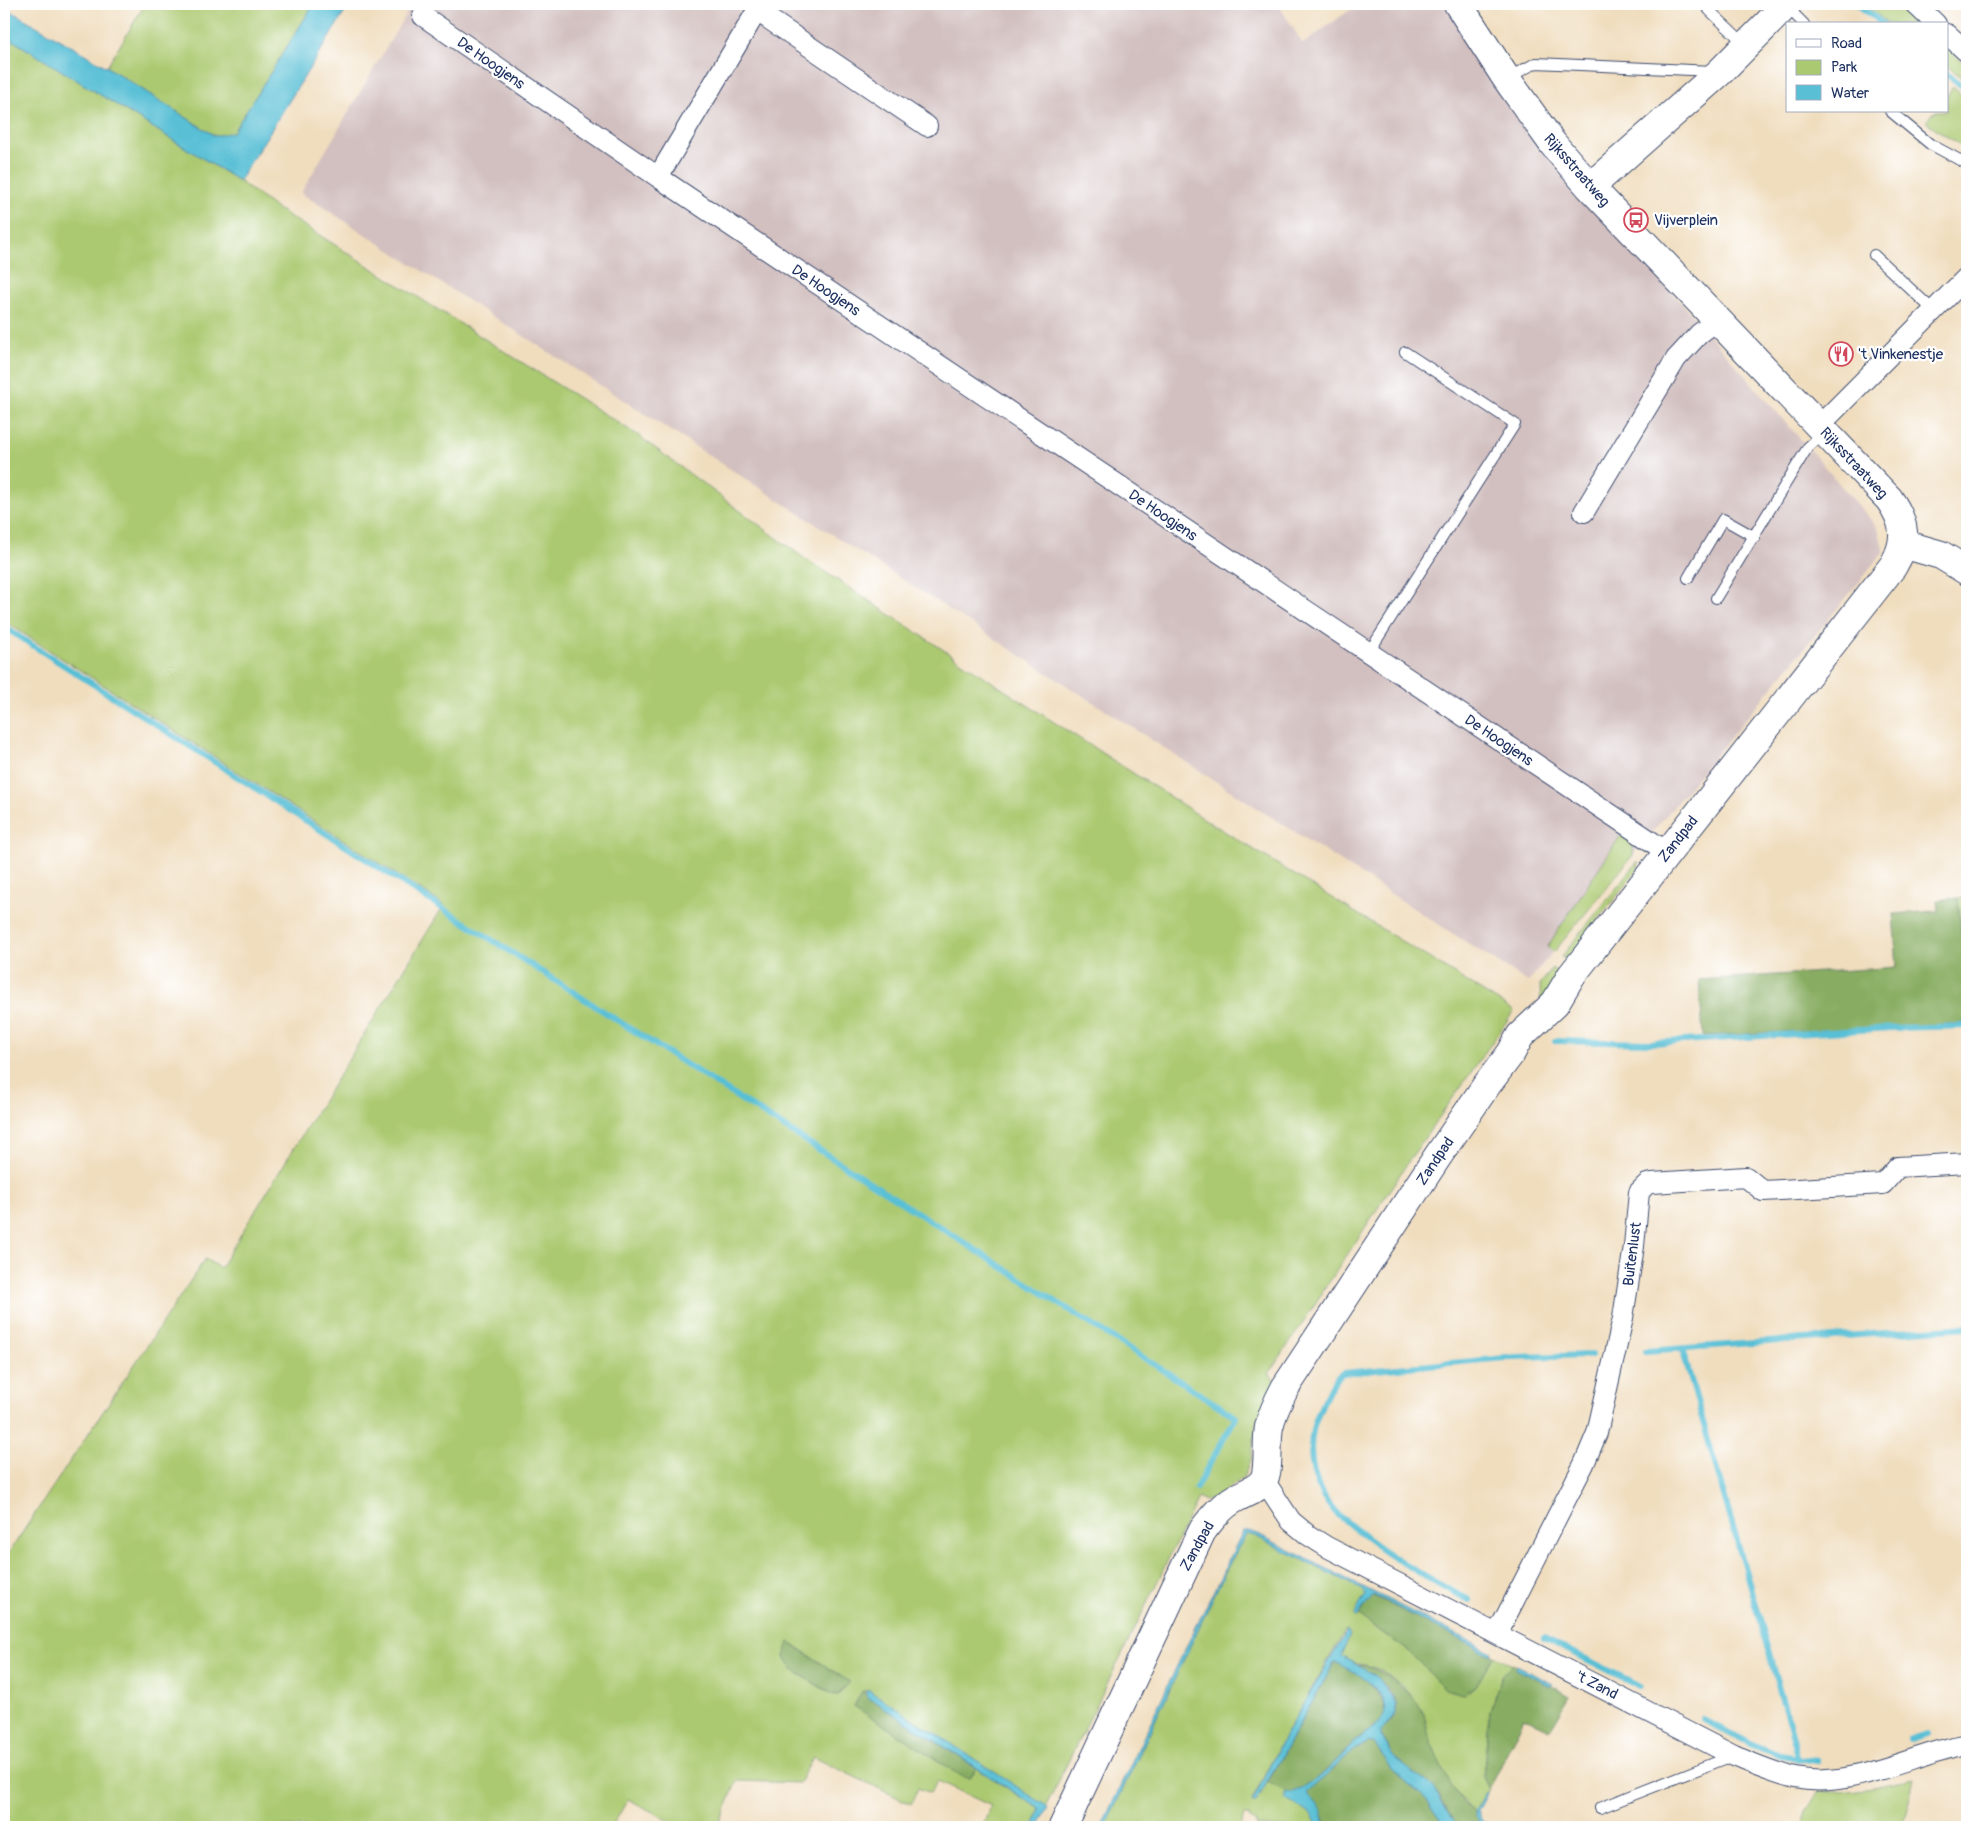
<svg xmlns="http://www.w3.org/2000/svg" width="1971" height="1831" font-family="Pangolin,sans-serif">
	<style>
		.industrial { fill: #d2bfbf }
		.green { fill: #abc970; stroke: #637c67; fill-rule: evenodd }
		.forest { fill: #88ad62; stroke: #526e60 }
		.water { fill: #58bfd5; stroke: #3a779a }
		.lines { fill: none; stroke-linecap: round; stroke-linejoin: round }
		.stream { stroke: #58bfd5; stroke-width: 6 }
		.lane-casing { stroke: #3b496c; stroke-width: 12 }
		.street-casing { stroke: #3b496c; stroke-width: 22 }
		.secondary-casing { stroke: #3b496c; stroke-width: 30 }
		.lane { stroke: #fff; stroke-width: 10 }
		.street { stroke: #fff; stroke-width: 20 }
		.secondary { stroke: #fff; stroke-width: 28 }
		.labels { text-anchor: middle; stroke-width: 4.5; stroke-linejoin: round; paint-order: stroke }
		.street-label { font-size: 15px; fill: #1b2f5e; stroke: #fff }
		.poi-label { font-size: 15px; fill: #1b2f5e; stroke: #fff; text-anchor: start }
	</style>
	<rect width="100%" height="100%" fill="#fff"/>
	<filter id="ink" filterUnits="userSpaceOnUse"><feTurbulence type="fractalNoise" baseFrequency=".02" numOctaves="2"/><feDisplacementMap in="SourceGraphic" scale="10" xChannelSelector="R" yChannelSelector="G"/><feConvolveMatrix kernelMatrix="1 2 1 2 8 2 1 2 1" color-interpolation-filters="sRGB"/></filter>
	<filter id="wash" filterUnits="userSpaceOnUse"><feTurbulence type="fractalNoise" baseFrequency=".0096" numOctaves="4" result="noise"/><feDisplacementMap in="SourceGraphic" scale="20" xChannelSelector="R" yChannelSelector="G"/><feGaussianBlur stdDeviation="1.12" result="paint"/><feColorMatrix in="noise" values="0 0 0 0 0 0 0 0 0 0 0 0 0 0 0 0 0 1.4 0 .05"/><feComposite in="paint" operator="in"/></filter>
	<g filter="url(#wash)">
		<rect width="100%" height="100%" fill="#f0ddbe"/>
		<path class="industrial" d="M 412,4 L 1278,4 L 1303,44 L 1358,4 L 1455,4 L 1548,150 L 1878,528 L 1884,552 L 1528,982 L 301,193 Z"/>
		<path class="green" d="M 145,4 L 314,4 L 233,133 L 215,136 L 107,67 Z
			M 1864,4 L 1899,4 L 1921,24 L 1889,24 Z
			M 4,35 L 239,181 L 273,206 L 636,434 L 804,558 L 1018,699 L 1203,818 L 1514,1011 L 1410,1159 L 1269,1374 L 1278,1382 L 1257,1420 L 1251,1460 L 1243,1478 L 1214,1499 L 1204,1501 L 1198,1498 L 1131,1636 L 1046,1806 L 870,1691 L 862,1691 L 854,1706 L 970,1778 L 976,1768 L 1040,1809 L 1033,1827 L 982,1827 L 991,1806 L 938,1781 L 930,1793 L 918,1788 L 911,1804 L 813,1757 L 799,1783 L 737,1781 L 718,1827 L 681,1827 L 628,1799 L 612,1827 L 4,1827 L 4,1560 L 205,1259 L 220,1268 L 444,905 L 4,621 ZM 790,1642 L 849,1682 L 837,1695 L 831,1694 L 796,1672 L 786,1660 Z
			M 1947,47 L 1967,66 L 1967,81 L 1947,66 Z
			M 1953,87 L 1967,100 L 1967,150 L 1926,122 L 1935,111 L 1947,111 L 1947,95 Z
			M 1620,836 L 1624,836 L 1633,845 L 1633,855 L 1554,952 L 1547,947 Z
			M 1638,861 L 1639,868 L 1567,959 L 1561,957 Z
			M 1967,897 L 1967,977 L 1965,976 L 1958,898 Z
			M 1552,968 L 1561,974 L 1541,1008 L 1540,985 Z
			M 1246,1534 L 1255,1535 L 1363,1590 L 1366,1594 L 1357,1618 L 1359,1616 L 1407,1650 L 1446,1689 L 1471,1690 L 1476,1686 L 1494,1655 L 1512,1664 L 1503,1673 L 1490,1710 L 1483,1777 L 1489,1789 L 1475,1813 C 1454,1795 1439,1768 1430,1742 C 1425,1729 1426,1715 1417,1703 C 1406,1687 1387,1671 1369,1666 C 1358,1663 1349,1664 1341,1656 L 1350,1635 L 1345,1631 L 1284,1737 L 1252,1800 L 1256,1802 L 1268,1782 L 1288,1792 L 1285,1793 L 1289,1802 C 1302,1806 1312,1814 1318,1827 L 1257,1827 L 1256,1823 L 1249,1818 L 1250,1816 L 1245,1816 L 1240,1827 L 1105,1827 L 1225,1572 Z
			M 1913,1780 L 1901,1827 L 1803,1827 L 1807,1812 L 1819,1792 C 1852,1793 1881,1787 1913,1780 Z"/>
		<path class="forest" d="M 1958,898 L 1965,976 L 1967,977 L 1967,1023 L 1703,1036 L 1699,980 L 1897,967 L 1893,914 L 1938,911 L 1937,900 Z
			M 1371,1595 L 1494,1655 L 1476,1686 L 1463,1694 L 1445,1689 L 1407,1650 L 1359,1616 Z
			M 789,1642 L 842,1677 L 850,1682 L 838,1695 L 832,1694 L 796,1672 L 784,1657 Z
			M 1334,1663 C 1351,1663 1389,1694 1385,1713 C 1383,1723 1371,1729 1364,1734 C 1345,1749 1330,1770 1310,1784 C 1304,1788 1296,1793 1289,1792 C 1282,1791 1274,1785 1268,1782 Z
			M 1512,1664 L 1570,1696 L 1550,1730 L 1524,1718 L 1489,1789 L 1483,1777 L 1490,1710 L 1503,1673 Z
			M 1356,1665 L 1368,1666 L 1390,1677 L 1405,1690 L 1417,1702 L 1424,1714 L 1430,1741 L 1444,1772 L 1462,1802 L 1475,1813 L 1482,1827 L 1458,1827 L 1439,1796 L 1397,1761 L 1380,1733 C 1383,1726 1391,1722 1395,1715 C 1404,1695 1370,1673 1356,1665 Z
			M 863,1691 L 869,1698 L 976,1768 L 970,1778 L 963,1777 L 854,1706 Z
			M 1368,1741 L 1374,1743 L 1393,1770 L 1427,1800 L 1446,1827 L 1326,1827 C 1325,1809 1312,1807 1306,1793 L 1327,1775 L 1351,1752 Z"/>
		<path class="water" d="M 314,4 L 350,4 L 239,181 L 4,35 L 4,7 L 107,67 L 215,136 L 233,132 Z
			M 1243,1531 L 1250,1531 L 1258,1534 L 1492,1652 L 1492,1654 L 1489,1654 L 1373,1595 L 1356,1618 L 1354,1615 L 1366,1594 L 1363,1590 L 1255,1536 L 1246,1534 L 1225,1572 L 1105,1827 L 1101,1827 L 1185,1649 Z
			M 1347,1631 L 1350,1635 L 1341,1656 L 1376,1676 L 1392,1697 L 1396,1705 L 1396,1713 L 1381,1731 L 1381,1736 L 1397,1761 L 1431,1786 L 1458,1827 L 1446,1827 L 1427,1800 L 1393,1770 L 1374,1743 L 1368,1741 L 1351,1752 L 1327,1775 L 1306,1793 L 1322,1812 L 1326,1827 L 1318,1827 C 1310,1808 1300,1809 1285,1799 L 1285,1793 C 1291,1791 1298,1791 1303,1788 C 1326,1776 1342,1753 1361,1737 C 1369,1730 1383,1723 1385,1712 C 1390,1691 1353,1670 1337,1663 L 1334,1663 L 1256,1802 L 1252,1802 L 1284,1737 Z
			M 1516,1665 L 1553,1684 L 1551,1686 L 1515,1669 Z
			M 866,1691 L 870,1691 L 1048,1807 L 1038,1827 L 1033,1827 L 1040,1809 L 869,1698 L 866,1695 Z
			M 1486,1792 L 1487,1794 L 1478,1811 L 1481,1819 L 1488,1827 L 1482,1827 L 1476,1817 L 1475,1811 Z"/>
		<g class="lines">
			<path class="stream" d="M 1857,4 L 1883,24
				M 1947,74 L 1967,90
				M 4,627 L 1236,1417 L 1196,1488
				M 1555,1041 L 1651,1043 L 1892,1028 L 1967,1026
				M 1682,1348 L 1799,1759
				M 1645,1351 L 1967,1327
				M 1469,1600 C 1432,1581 1396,1561 1363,1535 C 1351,1526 1338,1516 1329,1505 C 1310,1480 1306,1442 1318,1414 C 1322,1404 1334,1377 1343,1373 L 1516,1357 L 1592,1355
				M 1544,1638 L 1640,1686
				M 1703,1720 L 1750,1743 L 1780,1755 L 1818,1761
				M 1911,1739 L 1926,1734"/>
		</g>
	</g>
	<g filter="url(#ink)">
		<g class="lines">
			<g class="lane-casing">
				<path id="lane" d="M 1707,4 L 1709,10 L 1745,44
					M 1786,6 L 1804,24
					M 1507,78 L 1536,63 L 1713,71
					M 1890,111 L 1930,144 L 1967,164
					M 1874,255 L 1933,310
					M 1688,578 L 1723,519 L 1755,537
					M 1716,598 L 1808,447 L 1825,432
					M 1369,652 L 1515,424 L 1405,352
					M 1600,1808 L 1732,1756"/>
			</g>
			<g class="street-casing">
				<path id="street" d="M 761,4 L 658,177 L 1667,852
					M 1915,4 L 1936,24
					M 757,11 L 927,126
					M 423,16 L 658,177
					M 1947,34 L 1967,52
					M 1819,426 L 1967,277
					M 1584,512 L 1676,359 L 1699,334 L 1717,320
					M 1264,1480 L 1291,1521 L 1308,1535 L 1327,1547 L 1734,1756 C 1754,1764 1774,1773 1795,1778 C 1851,1790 1912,1754 1967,1744
					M 1497,1634 L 1584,1464 L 1597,1433 L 1623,1318 L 1634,1246 L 1639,1192 L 1647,1184 L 1652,1183 L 1746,1177 L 1763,1191 L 1883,1184 L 1898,1167 L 1967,1163"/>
			</g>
			<g class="secondary-casing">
				<path id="secondary" d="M 1590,187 L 1720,72 L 1787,4
					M 1903,544 L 1941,555 L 1967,571
					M 1063,1827 L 1202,1531 C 1211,1520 1218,1509 1231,1501 C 1241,1494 1256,1491 1263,1481 C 1270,1471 1266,1441 1269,1427 C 1272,1414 1278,1401 1285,1388 L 1438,1156 L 1486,1086 L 1511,1053 L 1520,1036 L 1555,1003 L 1571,976 L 1893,566 C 1908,541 1906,523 1889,499 L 1590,187 L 1553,144 L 1506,78 L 1458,4"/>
			</g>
			<use href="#lane" class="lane"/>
			<use href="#street" class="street"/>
			<use href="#secondary" class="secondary"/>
		</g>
	</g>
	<defs>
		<g id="bus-ring" transform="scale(1.25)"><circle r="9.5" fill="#fff" stroke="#d1495b" stroke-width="1.5"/><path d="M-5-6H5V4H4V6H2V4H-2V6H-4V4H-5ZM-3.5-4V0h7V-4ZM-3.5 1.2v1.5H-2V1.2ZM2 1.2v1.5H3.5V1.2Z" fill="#d1495b"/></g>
		<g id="restaurant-ring" transform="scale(1.25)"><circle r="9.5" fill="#fff" stroke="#d1495b" stroke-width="1.5"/><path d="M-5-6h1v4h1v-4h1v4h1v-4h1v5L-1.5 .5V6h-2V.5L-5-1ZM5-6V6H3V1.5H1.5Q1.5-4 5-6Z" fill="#d1495b"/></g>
	</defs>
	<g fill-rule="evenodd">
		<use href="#bus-ring" x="1636" y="220"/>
		<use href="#restaurant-ring" x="1841" y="354"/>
	</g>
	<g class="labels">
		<g class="street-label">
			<text transform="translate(491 63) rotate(35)" y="5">De Hoogjens</text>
			<text transform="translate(1577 170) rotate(49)" y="5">Rijksstraatweg</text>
			<text transform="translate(826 290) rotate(34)" y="5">De Hoogjens</text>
			<text transform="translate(1854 463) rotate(47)" y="5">Rijksstraatweg</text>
			<text transform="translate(1163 515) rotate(34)" y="5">De Hoogjens</text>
			<text transform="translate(1499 740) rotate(34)" y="5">De Hoogjens</text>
			<text transform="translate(1678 839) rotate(-52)" y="5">Zandpad</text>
			<text transform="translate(1435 1161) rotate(-56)" y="5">Zandpad</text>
			<text transform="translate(1632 1254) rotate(-83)" y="5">Buitenlust</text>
			<text transform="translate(1197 1546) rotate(-61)" y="5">Zandpad</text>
			<text transform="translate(1597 1685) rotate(27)" y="5">'t Zand</text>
		</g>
		<g class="poi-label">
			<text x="1654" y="225">Vijverplein</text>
			<text x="1858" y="359">'t Vinkenestje</text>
		</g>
	</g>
	<rect width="1971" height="1831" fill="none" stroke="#fff" stroke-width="20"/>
	<rect x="1786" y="22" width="162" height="90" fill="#ffffff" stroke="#a4acbf"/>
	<rect x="1796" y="39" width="25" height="8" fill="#ffffff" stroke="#a4acbf"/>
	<text x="1831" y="48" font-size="15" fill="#1b2f5e">Road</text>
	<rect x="1796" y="60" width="25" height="15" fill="#abc970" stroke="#a4acbf"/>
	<text x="1831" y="72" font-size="15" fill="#1b2f5e">Park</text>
	<rect x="1796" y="85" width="25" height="15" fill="#58bfd5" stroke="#a4acbf"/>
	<text x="1831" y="98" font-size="15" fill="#1b2f5e">Water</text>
</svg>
